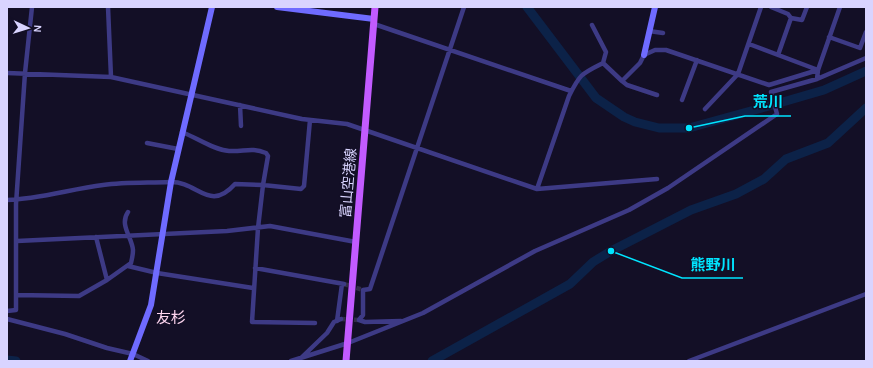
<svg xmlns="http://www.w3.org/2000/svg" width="873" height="368" font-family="Karla,'Noto Sans JP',sans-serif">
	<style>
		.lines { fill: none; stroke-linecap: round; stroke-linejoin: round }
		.river { stroke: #0c2248; stroke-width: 9 }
		.street-tunnel { stroke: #312d47; stroke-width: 4.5; stroke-dasharray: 4.5 2; stroke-linecap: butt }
		.street { stroke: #3d3a85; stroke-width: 4.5 }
		.secondary { stroke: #6f6bff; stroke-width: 6 }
		.primary { stroke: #c25bff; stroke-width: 7 }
		.labels { text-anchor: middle; stroke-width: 3; stroke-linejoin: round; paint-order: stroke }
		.street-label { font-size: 14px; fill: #d9d4ff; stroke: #130f26 }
		.neighbourhood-label { font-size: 15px; fill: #ffd6f0; stroke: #130f26 }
		.leader { fill: none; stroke: #00e5ff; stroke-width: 1.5 }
		.callout-dot { fill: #00e5ff; stroke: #130f26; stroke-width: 1.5 }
		.callout-label { font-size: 15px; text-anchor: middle; font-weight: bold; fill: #00e5ff; stroke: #130f26; stroke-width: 3; stroke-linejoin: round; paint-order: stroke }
	</style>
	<rect width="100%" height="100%" fill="#130f26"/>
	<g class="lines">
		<path class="river" d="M 527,7 L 596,98 L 624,117 L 635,122 L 659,128 L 689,128 L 769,106 L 824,90 L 866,71
			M 7,360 L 16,361
			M 432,361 L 570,284 L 593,262 L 611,251 L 691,210 L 736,194 L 764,179 L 786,159 L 828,143 L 866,108"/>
		<path class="street-tunnel" d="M 344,284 L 363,290
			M 341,319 L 359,320"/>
		<path class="street" d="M 108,7 L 111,77
			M 771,7 L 788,14 L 791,18 L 802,20 L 807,7
			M 374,24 L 571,91
			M 592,25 L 606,52 L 603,63
			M 649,31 L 663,33
			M 829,37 L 860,48 L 866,32
			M 749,44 L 818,70
			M 778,55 L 791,18
			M 603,63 L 622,81 L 640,63 L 644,55 L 655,50 L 666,50 L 769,85 L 818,70
			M 7,73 L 111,77 L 302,119 L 347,124 L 537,189 L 657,179
			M 817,79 L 818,70 L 840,7
			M 622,81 L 627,85 L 657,95
			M 682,100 L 697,60
			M 240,105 L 241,126
			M 705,109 L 738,74 L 761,7
			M 310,120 L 304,186 L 301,189 L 263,185 L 258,228 L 252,322 L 315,323
			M 147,143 L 178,149
			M 537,189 L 569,96 C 580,74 581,74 603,63
			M 7,200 C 39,199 71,189 103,185 C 125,182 148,183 170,182 C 198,181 209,213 235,184 L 263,185 L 268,156 L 266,153 C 251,147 244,152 229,151 C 214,150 197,138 182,132
			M 17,241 L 227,231 L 270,226 L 356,242
			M 128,266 L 157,273 L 253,288
			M 255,268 L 344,284
			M 107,280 L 131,263 C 132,259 133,254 133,250 C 132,237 119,225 128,212
			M 16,295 L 79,296 L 107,280 L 96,237
			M 7,311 L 16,310 L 16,204 L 25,73 L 32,7
			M 7,319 L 65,334 L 107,348 L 133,354 L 148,361
			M 337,321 L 342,284
			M 401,321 L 365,322 L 359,320 L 363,315 L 363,290 L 370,289 L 464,7
			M 301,358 L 327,333 L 334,322 L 341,319
			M 291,361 L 348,343 L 423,313 L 535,251 L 629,210 L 668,188 L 777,114 L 771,92 L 817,79 L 866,58
			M 689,361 L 866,294"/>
		<path class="secondary" d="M 277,7 L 374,19
			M 644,55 L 655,7
			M 130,361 L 151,305 L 171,182 L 212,7"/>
		<path class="primary" d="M 346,361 L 375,7"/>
	</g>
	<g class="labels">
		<g class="street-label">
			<text transform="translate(348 183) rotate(-85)" y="5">富山空港線</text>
		</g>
		<g class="neighbourhood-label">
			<text x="171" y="323">友杉</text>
		</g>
	</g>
	<path class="leader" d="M689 128L745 116H791M611 251L682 278H743"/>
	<g class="callout-dot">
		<circle cx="689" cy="128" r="4"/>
		<circle cx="611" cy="251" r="4"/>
	</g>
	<g class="callout-label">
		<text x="768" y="107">荒川</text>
		<text x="713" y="270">熊野川</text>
	</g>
	<rect width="873" height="368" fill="none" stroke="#d9d4ff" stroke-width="16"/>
	<g transform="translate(28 28) rotate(94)" stroke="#130f26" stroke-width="3" paint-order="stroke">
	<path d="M0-3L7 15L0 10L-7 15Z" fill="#d9d4ff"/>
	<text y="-6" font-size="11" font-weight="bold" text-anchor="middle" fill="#d9d4ff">N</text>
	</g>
</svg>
